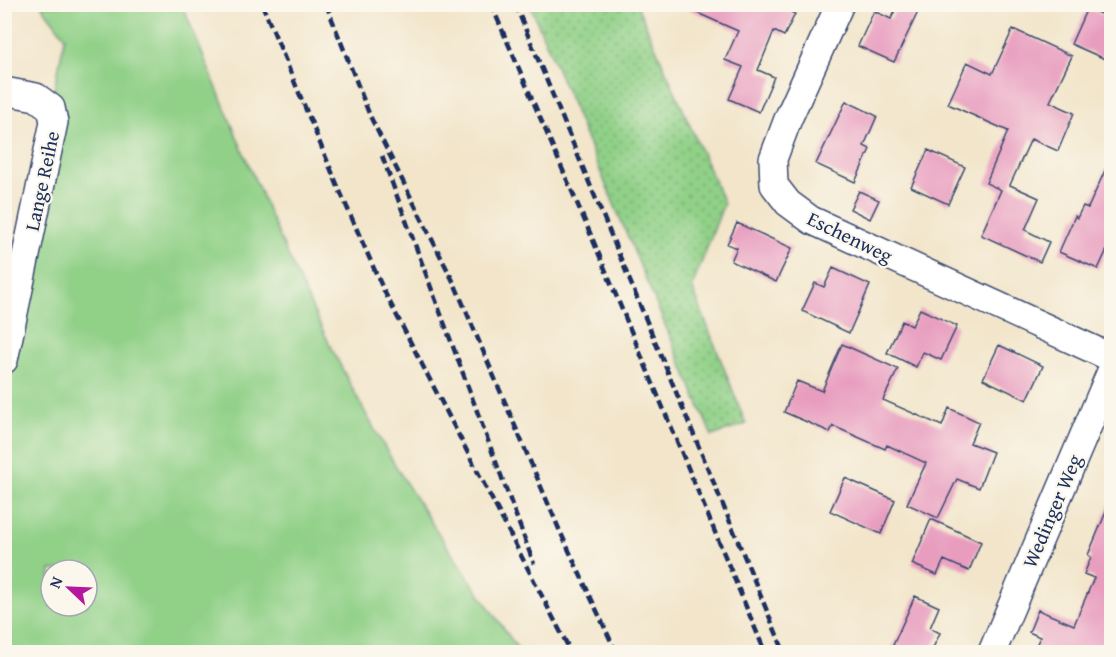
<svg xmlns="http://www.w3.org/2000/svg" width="1116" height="657" font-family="'Gentium Book Plus',serif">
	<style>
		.grass { fill: #90d087; stroke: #568072; stroke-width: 1.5; fill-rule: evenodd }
		.garden { fill: url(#garden-dots); stroke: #568072; stroke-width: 1.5 }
		.building { fill: #e89dbf }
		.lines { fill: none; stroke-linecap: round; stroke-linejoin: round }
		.minor-casing { stroke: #3b4a6e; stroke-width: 30 }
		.minor { stroke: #fff; stroke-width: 27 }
		.rail { stroke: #1b2f5e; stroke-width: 4.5; stroke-dasharray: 9 4.5; stroke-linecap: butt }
		.labels { text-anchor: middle; stroke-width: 4.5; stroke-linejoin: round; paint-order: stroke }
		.street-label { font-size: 20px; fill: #1b2f5e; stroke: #fbf7ec }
	</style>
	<defs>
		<pattern id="garden-dots" width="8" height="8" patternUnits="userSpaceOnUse" patternTransform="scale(1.5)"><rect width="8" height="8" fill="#90d087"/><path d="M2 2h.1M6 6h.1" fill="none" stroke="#75a972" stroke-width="1.8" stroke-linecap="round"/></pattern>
	</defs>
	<rect width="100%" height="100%" fill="#fbf7ec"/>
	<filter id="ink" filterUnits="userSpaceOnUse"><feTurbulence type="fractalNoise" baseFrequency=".0167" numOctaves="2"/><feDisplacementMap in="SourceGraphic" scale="12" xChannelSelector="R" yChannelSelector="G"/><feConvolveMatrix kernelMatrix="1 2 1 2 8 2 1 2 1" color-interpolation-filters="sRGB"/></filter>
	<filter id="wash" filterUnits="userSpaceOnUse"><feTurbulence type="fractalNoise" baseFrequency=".008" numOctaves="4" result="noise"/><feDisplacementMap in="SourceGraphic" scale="24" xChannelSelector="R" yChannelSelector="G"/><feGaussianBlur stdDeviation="1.35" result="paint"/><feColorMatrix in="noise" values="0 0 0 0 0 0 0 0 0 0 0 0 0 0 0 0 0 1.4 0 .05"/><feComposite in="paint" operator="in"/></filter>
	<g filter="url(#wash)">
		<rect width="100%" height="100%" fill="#f2e5ca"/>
		<path class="grass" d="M 41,5 L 182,5 C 240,142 293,281 365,412 C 410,496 466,574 520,652 L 5,652 L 5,323 L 65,37 ZM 51,570 L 87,570 L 87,606 L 51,606 Z"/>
		<path class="garden" d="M 530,5 L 637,5 L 724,203 L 692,287 L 746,424 L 712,436 Z"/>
		<g id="blocks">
			<path class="building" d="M 677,4 L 774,4 L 795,14 L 784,36 L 774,31 L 758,70 L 774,77 L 759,112 L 729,99 L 743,67 L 725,60 L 738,31 Z
				M 898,4 L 918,12 L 894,62 L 858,46 L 874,11 L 891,19 Z
				M 1087,8 L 1112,19 L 1112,62 L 1071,44 Z
				M 1013,29 L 1072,56 L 1050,102 L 1074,113 L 1058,151 L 1031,139 L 1010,185 L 1039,198 L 1025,230 L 1049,242 L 1040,262 L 981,235 L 1001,190 L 986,183 L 1008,131 L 948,104 L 967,62 L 992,74 Z
				M 846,101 L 877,116 L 864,146 L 870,149 L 855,182 L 816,164 Z
				M 928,150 L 965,167 L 948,204 L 911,187 Z
				M 1112,155 L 1112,239 L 1098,269 L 1059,252 L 1075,216 L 1077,218 L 1083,206 L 1088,208 Z
				M 859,191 L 879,200 L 870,219 L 850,209 Z
				M 737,223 L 792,248 L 776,282 L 731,261 L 737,248 L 727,244 Z
				M 833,268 L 870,285 L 849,333 L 802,311 L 815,283 L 824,287 Z
				M 920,309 L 957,326 L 941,360 L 923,352 L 916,367 L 887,353 L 902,321 L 912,326 Z
				M 842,344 L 898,369 L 883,400 L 942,426 L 949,408 L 979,422 L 970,443 L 993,452 L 979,488 L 957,479 L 938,518 L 907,504 L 926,463 L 887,445 L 885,449 L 833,426 L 830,432 L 784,412 L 797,381 L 822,391 Z
				M 999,345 L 1043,366 L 1027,400 L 983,379 Z
				M 845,478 L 895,500 L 881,534 L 830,511 Z
				M 1111,500 L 1112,652 L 1033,652 L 1040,637 L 1029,632 L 1038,610 L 1074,625 L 1094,578 L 1084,574 L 1091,557 L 1088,555 Z
				M 931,519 L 981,542 L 969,571 L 944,560 L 937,575 L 912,564 Z
				M 915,596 L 939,607 L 930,628 L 940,633 L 931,652 L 890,652 Z"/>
		</g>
	</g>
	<g filter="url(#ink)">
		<use href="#blocks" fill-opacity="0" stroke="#3b4a6e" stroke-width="1.5"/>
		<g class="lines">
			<g class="minor-casing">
				<path id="minor" d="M 840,4 L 788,119 L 773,159 L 774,185 L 788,203 L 811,220 L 1112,358
					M 4,91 L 36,97 L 51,108 L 54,122 L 4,360
					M 992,652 L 1112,369"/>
			</g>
			<use href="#minor" class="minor"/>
			<path class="rail" d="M 262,4 L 339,189 L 383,289 L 571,652
				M 326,4 L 370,116 L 455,285 L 559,529 L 616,652
				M 491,4 L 590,233 L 765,652
				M 515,4 L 784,652
				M 382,156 L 534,564"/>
		</g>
	</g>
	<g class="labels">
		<g class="street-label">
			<text transform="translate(42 181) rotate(-78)" y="7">Lange Reihe</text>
			<text transform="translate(850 237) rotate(26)" y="7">Eschenweg</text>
			<text transform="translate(1052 511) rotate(-67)" y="7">Wedinger Weg</text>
		</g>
	</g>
	<rect width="1116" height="657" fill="none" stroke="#fbf7ec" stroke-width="24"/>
	<g transform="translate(69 588) rotate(293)"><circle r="28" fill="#fbf7ec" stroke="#a1a7b3" stroke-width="1.5"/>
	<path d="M0-4.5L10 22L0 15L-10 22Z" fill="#b5179e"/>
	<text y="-9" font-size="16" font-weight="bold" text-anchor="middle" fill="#1b2f5e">N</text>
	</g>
</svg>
